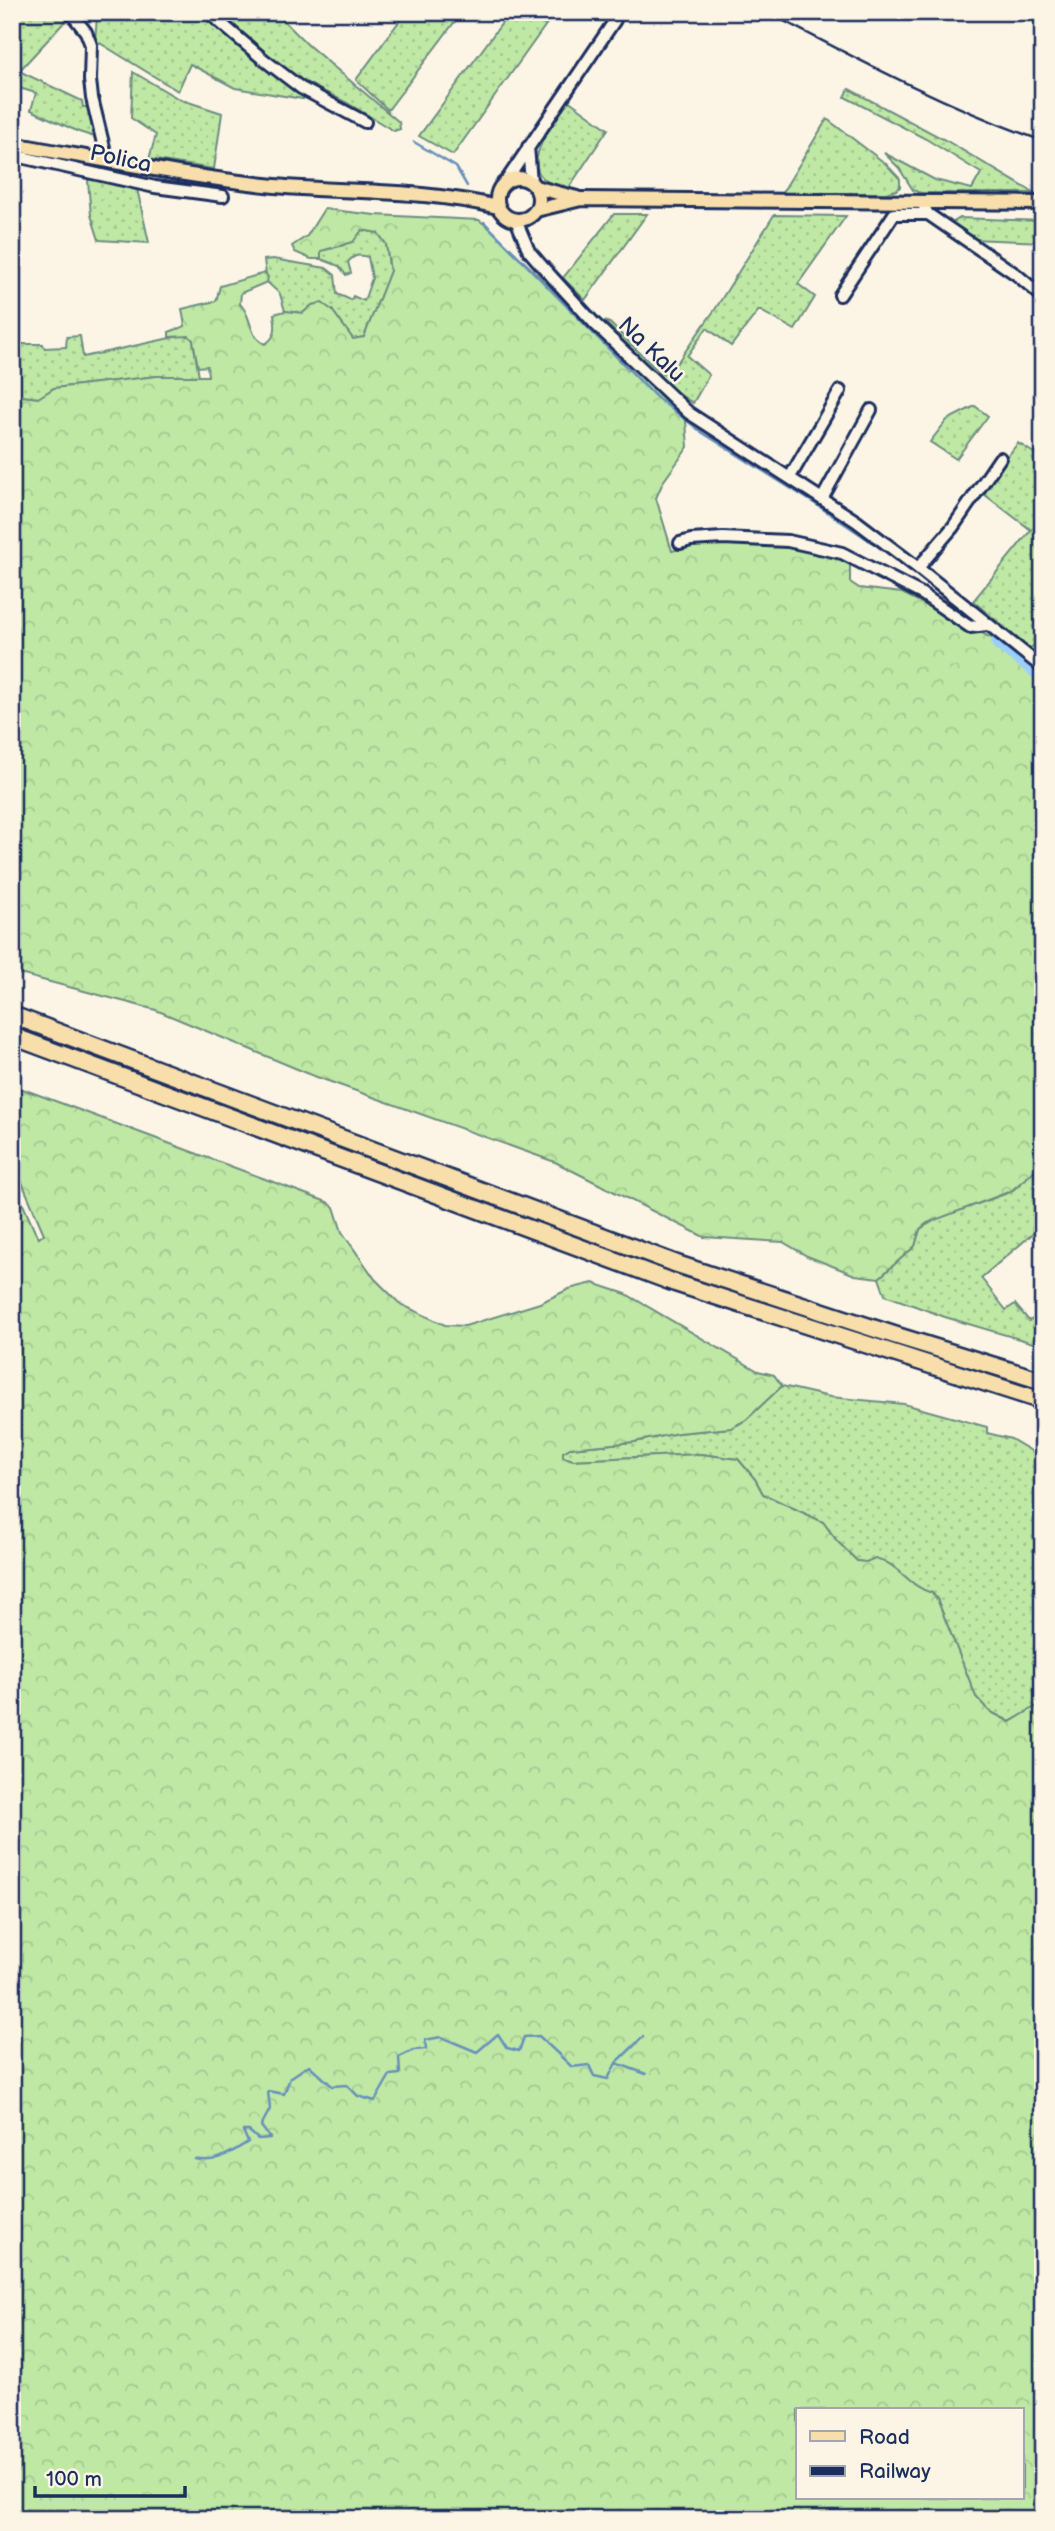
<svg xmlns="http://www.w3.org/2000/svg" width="1055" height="2531" font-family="'Balsamiq Sans',sans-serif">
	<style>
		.grass { fill: url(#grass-dots); stroke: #6d8c81; stroke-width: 2 }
		.forest { fill: url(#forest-crowns); stroke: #6d8c81; stroke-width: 2; fill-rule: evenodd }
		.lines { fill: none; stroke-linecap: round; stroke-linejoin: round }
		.stream { stroke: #6890bc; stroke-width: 2.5 }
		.river { stroke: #9cd0fa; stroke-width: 18 }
		.minor-casing { stroke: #1b2f5e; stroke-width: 16 }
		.major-casing { stroke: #1b2f5e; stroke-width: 18 }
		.highway-casing { stroke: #1b2f5e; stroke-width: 21 }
		.minor { stroke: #fcf5e5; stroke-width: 10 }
		.major { stroke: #f8deab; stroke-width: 12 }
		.highway { stroke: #f8deab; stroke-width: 16 }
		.rail { stroke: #1b2f5e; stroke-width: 2.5 }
		.labels { text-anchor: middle; stroke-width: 5; stroke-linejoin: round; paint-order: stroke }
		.street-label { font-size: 23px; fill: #1b2f5e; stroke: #fcf5e5 }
	</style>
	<defs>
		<pattern id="grass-dots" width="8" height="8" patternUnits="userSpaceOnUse" patternTransform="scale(1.75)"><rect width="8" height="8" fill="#bfe8a4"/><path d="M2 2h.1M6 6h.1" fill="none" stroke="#a4c790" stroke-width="1.8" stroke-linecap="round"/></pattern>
		<pattern id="forest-crowns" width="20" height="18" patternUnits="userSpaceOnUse" patternTransform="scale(1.75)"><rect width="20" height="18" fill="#bfe8a4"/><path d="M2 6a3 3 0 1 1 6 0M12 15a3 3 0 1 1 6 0" fill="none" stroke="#a4c790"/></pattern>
	</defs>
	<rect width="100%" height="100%" fill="#fcf5e5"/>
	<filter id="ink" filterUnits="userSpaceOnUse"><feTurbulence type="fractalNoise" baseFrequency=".0143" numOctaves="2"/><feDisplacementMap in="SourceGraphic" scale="14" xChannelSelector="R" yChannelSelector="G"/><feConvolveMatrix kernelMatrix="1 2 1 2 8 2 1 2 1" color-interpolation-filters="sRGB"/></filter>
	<g filter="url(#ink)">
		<path class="grass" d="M 12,12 L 66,12 L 70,16 L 19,71 L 82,101 L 83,107 L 90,107 L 97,135 L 95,137 L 79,132 L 31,110 L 36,93 L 12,86 Z
			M 101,12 L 124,12 L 122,16 L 128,21 L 131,17 L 134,19 L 141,12 L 150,12 L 154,15 L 157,12 L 201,12 L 255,59 L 304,94 L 303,99 L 235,88 L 190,64 L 178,91 L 95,40 L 97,17 Z
			M 218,12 L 275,12 L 308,45 L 399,122 L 400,129 L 394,131 L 347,103 L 295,77 Z
			M 406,12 L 462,12 L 388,110 L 356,80 Z
			M 510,12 L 555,12 L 453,155 L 419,136 Z
			M 133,72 L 179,99 L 222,113 L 214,169 L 149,159 L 156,135 L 131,118 Z
			M 849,89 L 947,141 L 1034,193 L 920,193 L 913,190 L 899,168 L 884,153 L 935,180 L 972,189 L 981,173 L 926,139 L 845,97 Z
			M 568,100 L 608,129 L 568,189 C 507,178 550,129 568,100 Z
			M 827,119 L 886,164 L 900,179 L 900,187 L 896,190 L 886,193 L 782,193 Z
			M 93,176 L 136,184 L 149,243 L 99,240 L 91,215 L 88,181 Z
			M 614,214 L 647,214 L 585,300 L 563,278 Z
			M 774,215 L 846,216 L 798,284 L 815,297 L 795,330 L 759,310 L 731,346 L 707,328 L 687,356 L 709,375 L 693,403 L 674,391 L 604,321 L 610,323 L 660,373 L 669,374 L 716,308 Z
			M 960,218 L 1043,221 L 1043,242 L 971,239 L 953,228 L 952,223 Z
			M 362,230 L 378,233 L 386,244 L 390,271 L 364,337 L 353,339 L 332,310 L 312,305 L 303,313 L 285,311 L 280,294 L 267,282 L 264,260 L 273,259 L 326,268 L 335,275 L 337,294 L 351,300 L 353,296 L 364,301 L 372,278 L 368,257 C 359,254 354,255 348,262 L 351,273 L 346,275 L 339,266 L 321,259 L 321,251 L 344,245 Z
			M 184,335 L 189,336 L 193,340 L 199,377 L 157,376 L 54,388 L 39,398 L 12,395 L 12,347 L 20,344 L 43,344 L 44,348 L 66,347 L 67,337 L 80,336 L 83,357 Z
			M 975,406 L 988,416 L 956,459 L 930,442 L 947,420 Z
			M 1018,443 L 1034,453 L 1038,447 L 1043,451 L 1043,636 L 1030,649 L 973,601 L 1031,530 L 980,491 Z
			M 1043,1163 L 1043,1225 L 981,1278 L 1006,1310 L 1015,1304 L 1029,1321 L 1043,1313 L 1043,1346 L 945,1317 L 885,1295 L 879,1278 L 915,1246 L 920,1229 L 939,1218 L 1011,1192 Z
			M 782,1386 L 830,1397 L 904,1404 L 987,1427 L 987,1433 L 1011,1439 L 1043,1458 L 1043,1707 L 1039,1706 L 1010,1722 L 989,1711 L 976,1697 L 937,1599 L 932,1593 L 920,1590 L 894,1567 L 857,1561 L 837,1541 L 823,1522 L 763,1494 L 755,1479 L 738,1459 L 701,1454 L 573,1460 L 563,1457 L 563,1452 L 570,1448 L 634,1442 L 678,1433 L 731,1428 L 746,1420 Z"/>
		<path class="forest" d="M 324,209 L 375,215 L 479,220 L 492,230 L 686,421 L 688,447 L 663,482 L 656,498 L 672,551 L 700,544 L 744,540 L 850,559 L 850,582 L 859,588 L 902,593 L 1000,642 L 1043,677 L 1043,1163 L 1011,1191 L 927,1223 L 920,1229 L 915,1246 L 879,1278 L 855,1275 L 807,1256 L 783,1242 L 704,1237 L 555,1162 L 314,1076 L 156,1010 L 12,972 L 12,395 L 38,398 L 54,388 L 157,376 L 208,376 L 207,366 L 198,367 L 193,340 L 189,336 L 169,337 L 169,332 L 185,326 L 182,309 L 216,301 L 220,286 L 265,273 L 268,277 L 267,282 L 241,293 L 240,304 C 253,316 247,336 265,344 C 277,337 276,326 274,314 L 285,311 L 303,313 L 312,305 L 322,303 L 332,310 L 353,339 L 364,337 L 390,271 L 386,244 L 378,233 L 362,230 L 353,242 L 321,251 L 321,259 L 311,259 L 295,252 L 292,246 L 307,236 Z
			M 12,1085 L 327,1202 L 334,1207 L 342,1232 L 375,1279 L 400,1304 L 445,1325 L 465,1326 L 540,1303 L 569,1289 L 593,1283 L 626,1294 L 758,1371 L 774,1375 L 782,1386 L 746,1420 L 731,1428 L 678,1433 L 634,1442 L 570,1448 L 563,1452 L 563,1457 L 573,1460 L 701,1454 L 738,1459 L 755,1479 L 763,1494 L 823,1522 L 837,1541 L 857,1561 L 866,1562 L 875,1558 C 898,1563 909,1587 932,1593 L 937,1599 L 976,1697 L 989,1711 L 1010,1722 L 1035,1707 L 1043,1707 L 1043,2519 L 12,2519 L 12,1179 L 35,1232 L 39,1238 L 44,1234 L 12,1159 ZM 1022,2410 L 1022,2498 L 798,2498 L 798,2410 Z"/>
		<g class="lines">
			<path class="stream" d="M 414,142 L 456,167 L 467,186
				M 484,222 L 656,397 L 703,433 L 814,503 L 910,568
				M 617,2062 L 643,2037
				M 195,2159 C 216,2164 230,2153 248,2142 L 243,2131 L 249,2131 L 258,2139 L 270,2138 L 261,2126 L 270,2109 L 268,2091 L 284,2094 L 290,2078 L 309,2065 L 332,2086 L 347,2085 L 358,2096 L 375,2101 L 390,2075 L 400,2074 L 399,2057 L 414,2050 L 426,2049 L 425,2040 L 441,2037 L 477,2052 L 498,2034 L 507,2048 L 519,2051 L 524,2037 L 539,2036 L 572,2067 L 589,2065 L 594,2076 L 608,2079 L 616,2063 L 646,2074"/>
			<path class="river" d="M 1000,642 L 1043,674"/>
			<g class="minor-casing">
				<path id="minor" d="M 70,12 L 86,32 L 91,45 L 90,80 L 92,98 L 107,160
					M 208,12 L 263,59 L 301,88 L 365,122
					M 528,147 L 531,182
					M 12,155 L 155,187 L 223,196
					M 506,181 L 615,20
					M 921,201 L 928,214 L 1017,275 L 1043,297
					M 516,220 L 529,251 L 542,266 L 594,323 L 689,413 L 856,521 L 918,568 L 1043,668
					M 840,295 L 894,214 L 928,214
					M 790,477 L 840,391
					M 822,499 L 871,410
					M 680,543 L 691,540 L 723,538 L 788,541 L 842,553 L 922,594 L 970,627 L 987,625
					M 918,568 L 953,527 L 1000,458"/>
			</g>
			<g class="major-casing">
				<path id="major" d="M 12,144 C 100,159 187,177 275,186 C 349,193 425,189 498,207
					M497 199a21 21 0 1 1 42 0a21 21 0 1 1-42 0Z
					M 535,187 L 577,198
					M 536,210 L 581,199 L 1043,203"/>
			</g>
			<g class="highway-casing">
				<path id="highway" d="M 12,1015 L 677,1264 L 894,1335 L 1043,1381
					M 12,1036 L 675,1283 L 1043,1401"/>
			</g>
			<use href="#minor" class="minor"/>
			<use href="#major" class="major"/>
			<use href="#highway" class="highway"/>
			<path class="rail" d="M 767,12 C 857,59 947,107 1043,141"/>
		</g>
	</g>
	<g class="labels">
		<g class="street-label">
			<text transform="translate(121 158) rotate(12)" y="8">Polica</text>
			<text transform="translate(652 349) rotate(44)" y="8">Na Kalu</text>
		</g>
	</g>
	<rect width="1055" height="2531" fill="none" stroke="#fcf5e5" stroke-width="42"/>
	<rect x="21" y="21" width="1013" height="2489" fill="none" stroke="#1b2f5e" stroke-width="2.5" filter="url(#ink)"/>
	<rect x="796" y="2408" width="228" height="91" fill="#fcf5e5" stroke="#a2a6af" stroke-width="2"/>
	<rect x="810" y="2431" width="35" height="10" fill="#f8deab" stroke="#a2a6af" stroke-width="2"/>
	<text x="859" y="2444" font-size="21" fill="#1b2f5e">Road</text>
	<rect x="810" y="2466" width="35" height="10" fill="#1b2f5e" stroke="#a2a6af" stroke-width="2"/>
	<text x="859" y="2478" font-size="21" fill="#1b2f5e">Railway</text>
	<path d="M35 2486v10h150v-10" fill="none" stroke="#1b2f5e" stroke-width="3.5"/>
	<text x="46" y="2486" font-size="21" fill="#1b2f5e" stroke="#fcf5e5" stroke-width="5" paint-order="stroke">100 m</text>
</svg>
